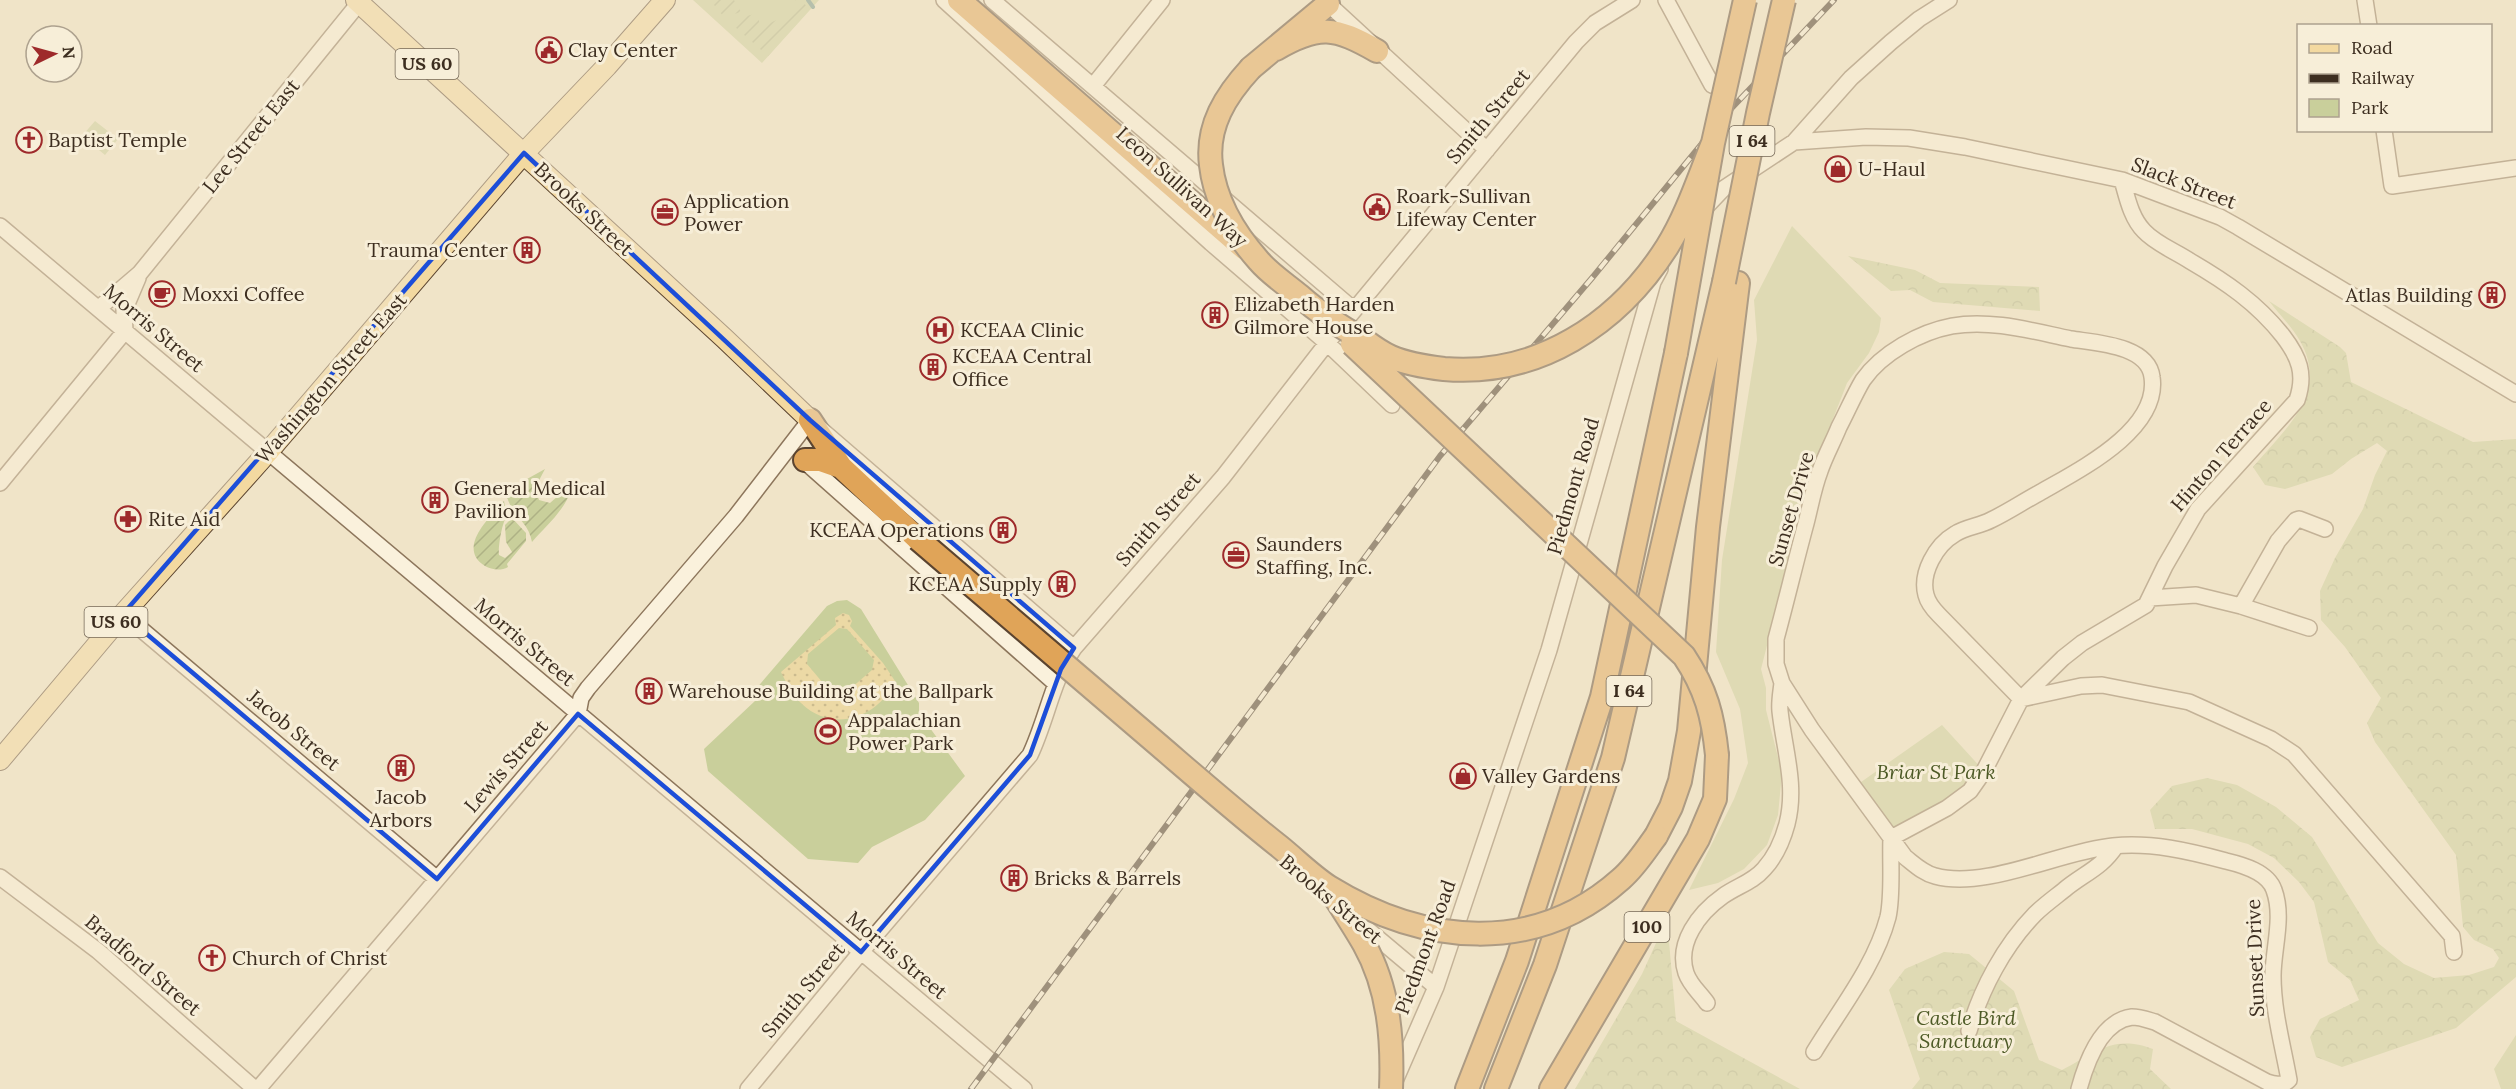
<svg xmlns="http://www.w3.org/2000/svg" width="2516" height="1089" font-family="Lora,serif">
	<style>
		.green { fill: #c9cf9b }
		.forest { fill: url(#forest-crowns) }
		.sand { fill: url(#sand-dots); fill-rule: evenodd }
		.garden { fill: url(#garden-furrows) }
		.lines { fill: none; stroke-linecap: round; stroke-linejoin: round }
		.stream { stroke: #6f938a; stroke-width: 4 }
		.minor-casing { stroke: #8d765c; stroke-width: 18 }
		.major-casing { stroke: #5b4430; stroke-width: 22 }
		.highway-casing { stroke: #5b4430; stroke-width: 26 }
		.minor { stroke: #faf1dc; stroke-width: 15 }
		.major { stroke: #f3d9a0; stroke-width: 20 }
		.highway { stroke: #e0a458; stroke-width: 22 }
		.rail-casing { stroke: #3d2e20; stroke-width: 6 }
		.rail { stroke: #f7eed8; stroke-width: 4; stroke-dasharray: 11; stroke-linecap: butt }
		.highway-bridge-casing { stroke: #5b4430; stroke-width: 26; stroke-linecap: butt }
		.highway-bridge { stroke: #e0a458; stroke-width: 22 }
		.marked { fill: none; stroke: #1d4ed8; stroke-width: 4.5; stroke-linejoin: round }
		.labels { text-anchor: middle; stroke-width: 6; stroke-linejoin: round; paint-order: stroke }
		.shield { fill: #f7eed8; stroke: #756857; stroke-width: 1.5 }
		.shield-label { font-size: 18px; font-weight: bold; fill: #3d2e20 }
		.poi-label { font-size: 20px; fill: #3d2e20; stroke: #f7eed8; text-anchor: start }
		.street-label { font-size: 20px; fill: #3d2e20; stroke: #f7eed8 }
		.park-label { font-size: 20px; font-style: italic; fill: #4d5a26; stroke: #f7eed8 }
	</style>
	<defs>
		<pattern id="forest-crowns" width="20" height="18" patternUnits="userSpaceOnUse" patternTransform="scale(1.5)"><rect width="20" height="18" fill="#c9cf9b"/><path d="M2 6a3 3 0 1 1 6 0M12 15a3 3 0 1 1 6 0" fill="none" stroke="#aeb285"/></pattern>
		<pattern id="sand-dots" width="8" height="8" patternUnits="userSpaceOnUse" patternTransform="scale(1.5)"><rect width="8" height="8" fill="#ecd9a5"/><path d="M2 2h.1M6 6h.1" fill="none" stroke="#cbbb8e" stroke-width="1.8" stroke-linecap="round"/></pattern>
		<pattern id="garden-furrows" width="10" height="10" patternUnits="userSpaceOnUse" patternTransform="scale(1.5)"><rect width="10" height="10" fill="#c9cf9b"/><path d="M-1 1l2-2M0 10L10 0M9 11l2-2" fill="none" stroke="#aeb285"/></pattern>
	</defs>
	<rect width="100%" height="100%" fill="#f0e4c8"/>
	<path class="green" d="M 693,0 L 819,0 L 762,63 Z
		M 95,121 L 118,139 L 105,155 L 82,136 Z
		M 1792,226 L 1881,318 L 1879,332 L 1869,353 L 1847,383 L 1797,511 L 1784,579 L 1761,669 L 1766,688 L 1766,710 L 1782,773 L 1778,815 L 1767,845 L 1744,869 L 1718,883 L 1689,890 L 1734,799 L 1748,763 L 1740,709 L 1716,652 L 1722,560 L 1757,340 L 1754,300 Z
		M 847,600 L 861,609 L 919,703 L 919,713 L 965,776 L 925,820 L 872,847 L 858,863 L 808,859 L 708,771 L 704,749 L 756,700 L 755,690 L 827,606 L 837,601 Z
		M 1942,725 L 1984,771 L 1970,791 L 1891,838 L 1854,787 Z
		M 2516,1035 L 2516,1089 L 2501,1089 L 2494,1069 Z"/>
	<path class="forest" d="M 1848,256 L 1915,270 L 1940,283 L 2039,287 L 2040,311 L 1933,302 L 1910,290 L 1891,291 Z
		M 2269,301 L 2340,347 L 2346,353 L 2351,382 L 2473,442 L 2516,439 L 2516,977 L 2456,1028 L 2342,1067 L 2316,1057 L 2310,1037 L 2320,1019 L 2359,1000 L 2350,980 L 2328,962 L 2314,902 L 2299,882 L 2274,858 L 2248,844 L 2192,829 L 2155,829 L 2150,810 L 2172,786 L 2207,778 L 2237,785 L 2276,807 L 2312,837 L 2378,943 L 2404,964 L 2434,978 L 2469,975 L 2494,967 L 2499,958 L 2493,949 L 2474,940 L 2463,927 L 2456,855 L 2375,742 L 2367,723 L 2381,698 L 2345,647 L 2321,620 L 2320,591 L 2335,558 L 2363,509 L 2375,475 L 2387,451 L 2377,443 L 2351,459 L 2332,474 L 2285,489 L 2265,485 L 2253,467 C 2284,430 2330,393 2300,341 C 2292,327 2279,314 2269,301 Z
		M 1668,930 L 1676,1021 L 1800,1089 L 1575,1089 L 1642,974 L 1661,932 Z
		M 1944,952 L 1969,954 L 2014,991 L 2039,1060 L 2062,1070 C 2096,1052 2114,1034 2153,1049 L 2150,1069 L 2171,1089 L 1912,1089 L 1920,1079 L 1889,990 L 1905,969 Z"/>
	<path class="sand" d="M 843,613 L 849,615 L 852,621 L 850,626 L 883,663 L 895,681 C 879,717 834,734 802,704 C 792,695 787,684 781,672 L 836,625 L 835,618 ZM 839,628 L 847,629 L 874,660 L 872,670 L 843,695 L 833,695 L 807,664 L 808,654 Z"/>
	<path class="garden" d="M 710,0 L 734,0 L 741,12 L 724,17 Z
		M 796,0 L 802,0 L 809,10 L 768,56 L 734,26 L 738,18 L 759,13 L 759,23 L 763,26 L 788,15 Z
		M 545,469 L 535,488 L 539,500 L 550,503 L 559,495 L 559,489 L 571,490 C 565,510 545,527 532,542 C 528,521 513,517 507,497 L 518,484 Z
		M 504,501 L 507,516 C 502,522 498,547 499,555 L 505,558 L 512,552 L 506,542 L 505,525 L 512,518 L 526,533 L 526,541 L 507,564 L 508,567 C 501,571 492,570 485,566 C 456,548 490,517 504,501 Z"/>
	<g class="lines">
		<path class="stream" d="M 808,0 L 813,7"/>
		<g class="minor-casing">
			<path id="minor" d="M 944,0 L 1211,243 L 1327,343 L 1392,405
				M 992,0 L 1354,310
				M 1324,0 L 1487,150
				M 1666,0 L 1712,85
				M 2365,0 L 2369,26
				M 1093,86 L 1162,0
				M 2384,130 L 2392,186 L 2516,168
				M 1794,142 L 1866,137 L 1909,138 L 1965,147 L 2122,180 L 2220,217 L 2238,227 L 2516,394
				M 1702,211 L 1723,189 L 1794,142 L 1851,78 L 1891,42 L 1919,19 L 1949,0
				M 0,226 L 1024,1089
				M 99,308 L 140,273 L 359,3
				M 803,460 L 1056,684
				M 0,483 L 125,331 L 124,311 L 138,278
				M 2150,598 L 2196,595 L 2241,606 L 2309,628
				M 2241,606 L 2278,541 L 2296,520 L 2299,519 L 2325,529
				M 123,614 L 437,879
				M 0,877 L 98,951 L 255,1089
				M 1355,919 L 1436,987
				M 1707,1003 C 1700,993 1690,985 1686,973 C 1676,943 1699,913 1723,896 C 1737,886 1753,882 1764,869 C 1775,857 1783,839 1787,824 C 1797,785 1784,749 1780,711 C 1779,702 1781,692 1782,683
				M 1969,1031 C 1981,989 2004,946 2035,914 C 2043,906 2054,898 2064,890 C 2083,874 2102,868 2116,846
				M 1814,1052 C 1840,1009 1875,966 1888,917 C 1893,894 1890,862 1891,838 L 1947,808 L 1970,791 L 1984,771 L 2021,699 L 2063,658 L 2082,643 L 2146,605 L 2165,566 L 2198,509 L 2297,400 C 2306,374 2299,357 2283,336 C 2257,303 2226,282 2190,261 C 2175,251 2156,244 2144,231 C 2131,218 2127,197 2122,180
				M 1395,1081 L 1436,987 L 1549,650 L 1653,282 L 1660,269
				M 258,1089 L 578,714 L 581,698 L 588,688 L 736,516 L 810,420 L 1074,648
				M 748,1089 L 861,952 L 1030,755 C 1047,719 1052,681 1074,648 L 1223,477 L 1327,343 L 1576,42 L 1595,23 L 1632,0
				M 2079,1089 C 2086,1063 2101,1021 2132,1017 C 2140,1017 2148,1020 2155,1022 L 2267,1082 C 2275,1085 2283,1086 2289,1080 C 2283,1046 2273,1011 2273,976 C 2273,949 2284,917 2274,890 C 2268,872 2243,865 2226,861 C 2189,851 2151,842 2113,846 C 2061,851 1986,890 1935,876 C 1923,873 1914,864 1905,857 L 1812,730 L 1782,683 L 1776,664 L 1776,639 C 1786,602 1795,564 1805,527 C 1810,509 1813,489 1820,471 C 1825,456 1833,442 1839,427 C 1847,412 1854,395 1863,380 C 1882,353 1920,332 1952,326 C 1991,319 2032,331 2071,339 C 2096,343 2148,345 2152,377 C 2160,430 2079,470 2041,492 C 2024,501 2008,512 1991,520 C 1980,526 1966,527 1955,534 C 1936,545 1920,573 1926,595 C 1928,603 1933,609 1939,615 L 2021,699 L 2081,686 L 2102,685 L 2189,702 L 2271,739 L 2294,754 L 2452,936 L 2454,952"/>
		</g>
		<g class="major-casing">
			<path id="major" d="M 356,0 L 724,338 L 810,420
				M 0,760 L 123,614 L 268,452 L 524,153 L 607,66 L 665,0"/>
		</g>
		<g class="highway-casing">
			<path id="highway" d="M 959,0 L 1245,249
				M 1276,49 C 1319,24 1335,27 1377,51
				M 1251,68 L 1328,4
				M 810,420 L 841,467 L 918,539
				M 805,460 L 821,460 L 841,467
				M 1656,836 L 1671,807 L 1680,781 L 1689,731 L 1708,527 L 1738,283
				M 1467,1089 L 1517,961 L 1602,697 L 1676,353
				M 1496,1089 L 1545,965 L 1613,758 L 1724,282
				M 1551,1089 L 1698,839 L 1715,799 L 1717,755"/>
		</g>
		<use href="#minor" class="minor"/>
		<use href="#major" class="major"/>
		<use href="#highway" class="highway"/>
		<g class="rail-casing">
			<path id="rail" d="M 971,1089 L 1440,456 L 1592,278 L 1727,113 L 1834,0"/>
		</g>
		<use href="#rail" class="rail"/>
		<g class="highway-bridge-casing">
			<path id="highway-bridge" d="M 1251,68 C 1226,95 1206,126 1211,165 C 1215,201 1235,234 1259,261 C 1270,274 1287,285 1300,296 C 1320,314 1341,327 1364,340 C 1372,346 1382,353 1391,357 C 1407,364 1427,367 1444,369 C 1538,377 1618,324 1667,247 C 1687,215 1699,177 1713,143
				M 1724,282 L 1758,113 L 1784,0
				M 1352,344 L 1684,656 C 1706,689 1713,716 1717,755
				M 1676,353 L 1713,143 L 1745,0
				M 918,539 C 997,606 1075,674 1154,741 C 1196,777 1237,813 1280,847 C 1296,860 1312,876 1329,887 C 1423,945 1535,956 1621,879 C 1635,867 1645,851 1656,836
				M 1329,888 C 1341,907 1353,925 1364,944 C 1389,988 1393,1040 1391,1089"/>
		</g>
		<use href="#highway-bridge" class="highway-bridge"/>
	</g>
	<path d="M0 0H2516V1089H0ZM 524,153 L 810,420 L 1074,648 L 1061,669 L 1030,755 L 861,952 L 578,714 L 437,879 L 123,614 Z" fill="#f0e4c8" fill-opacity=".55" fill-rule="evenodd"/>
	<path class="marked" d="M 524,153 L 810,420 L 1074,648 L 1061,669 L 1030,755 L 861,952 L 578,714 L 437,879 L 123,614 Z"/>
	<defs>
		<g id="civic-ring" transform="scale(1.35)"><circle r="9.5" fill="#f7eed8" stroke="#9e2a2b" stroke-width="1.5"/><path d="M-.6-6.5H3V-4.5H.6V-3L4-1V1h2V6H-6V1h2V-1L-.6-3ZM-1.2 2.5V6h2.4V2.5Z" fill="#9e2a2b"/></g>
		<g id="church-ring" transform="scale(1.35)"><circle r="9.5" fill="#f7eed8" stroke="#9e2a2b" stroke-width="1.5"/><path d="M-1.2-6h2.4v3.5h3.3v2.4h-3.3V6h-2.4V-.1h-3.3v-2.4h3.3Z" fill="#9e2a2b"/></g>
		<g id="shop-ring" transform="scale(1.35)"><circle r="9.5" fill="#f7eed8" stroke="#9e2a2b" stroke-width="1.5"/><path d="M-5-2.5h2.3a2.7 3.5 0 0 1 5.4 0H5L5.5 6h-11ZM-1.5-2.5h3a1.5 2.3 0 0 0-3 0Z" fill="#9e2a2b"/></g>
		<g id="office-ring" transform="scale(1.35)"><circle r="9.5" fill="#f7eed8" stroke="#9e2a2b" stroke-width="1.5"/><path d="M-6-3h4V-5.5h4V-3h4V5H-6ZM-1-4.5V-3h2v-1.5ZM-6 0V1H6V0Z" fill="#9e2a2b"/></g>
		<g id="building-ring" transform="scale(1.35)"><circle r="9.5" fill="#f7eed8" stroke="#9e2a2b" stroke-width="1.5"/><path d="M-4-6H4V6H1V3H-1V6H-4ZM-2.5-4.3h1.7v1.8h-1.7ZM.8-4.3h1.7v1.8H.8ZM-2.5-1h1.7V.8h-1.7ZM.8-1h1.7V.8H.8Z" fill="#9e2a2b"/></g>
		<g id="cafe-ring" transform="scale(1.35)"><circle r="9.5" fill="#f7eed8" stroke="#9e2a2b" stroke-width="1.5"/><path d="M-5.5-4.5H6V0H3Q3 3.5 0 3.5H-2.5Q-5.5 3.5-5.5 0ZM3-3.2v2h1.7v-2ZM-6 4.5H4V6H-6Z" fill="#9e2a2b"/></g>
		<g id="hospital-ring" transform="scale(1.35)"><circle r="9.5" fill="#f7eed8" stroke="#9e2a2b" stroke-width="1.5"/><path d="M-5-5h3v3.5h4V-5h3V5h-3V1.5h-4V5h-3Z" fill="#9e2a2b"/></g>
		<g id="pharmacy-ring" transform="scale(1.35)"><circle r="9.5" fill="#f7eed8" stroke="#9e2a2b" stroke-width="1.5"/><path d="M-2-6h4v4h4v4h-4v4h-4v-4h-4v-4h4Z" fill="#9e2a2b"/></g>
		<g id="stadium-ring" transform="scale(1.35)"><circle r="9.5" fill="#f7eed8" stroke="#9e2a2b" stroke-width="1.5"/><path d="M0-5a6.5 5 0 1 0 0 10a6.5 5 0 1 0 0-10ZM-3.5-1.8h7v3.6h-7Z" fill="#9e2a2b"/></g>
	</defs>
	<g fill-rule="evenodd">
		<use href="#civic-ring" x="549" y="50"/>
		<use href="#church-ring" x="29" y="140"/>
		<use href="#shop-ring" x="1838" y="169"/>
		<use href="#civic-ring" x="1377" y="207"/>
		<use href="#office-ring" x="665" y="212"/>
		<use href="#building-ring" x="527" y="250"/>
		<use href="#cafe-ring" x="162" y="294"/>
		<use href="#building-ring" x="2492" y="295"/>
		<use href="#building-ring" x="1215" y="315"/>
		<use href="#hospital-ring" x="940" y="330"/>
		<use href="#building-ring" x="933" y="367"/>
		<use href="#building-ring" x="435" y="500"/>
		<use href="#pharmacy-ring" x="128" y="519"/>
		<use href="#building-ring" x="1003" y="530"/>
		<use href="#office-ring" x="1236" y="555"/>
		<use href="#building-ring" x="1062" y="584"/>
		<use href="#building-ring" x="649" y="691"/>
		<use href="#stadium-ring" x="828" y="731"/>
		<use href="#building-ring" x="401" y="768"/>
		<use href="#shop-ring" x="1463" y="776"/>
		<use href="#building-ring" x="1014" y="878"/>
		<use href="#church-ring" x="212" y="958"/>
	</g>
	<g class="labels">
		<g class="shield">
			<rect x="395.5" y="49" width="63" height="30" rx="4.5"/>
			<rect x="1729.5" y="126" width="45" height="30" rx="4.5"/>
			<rect x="84.5" y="607" width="63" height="30" rx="4.5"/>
			<rect x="1606.5" y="676" width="45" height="30" rx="4.5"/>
			<rect x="1624.5" y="912" width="45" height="30" rx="4.5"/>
		</g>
		<g class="shield-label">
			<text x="427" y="70">US 60</text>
			<text x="1752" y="147">I 64</text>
			<text x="116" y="628">US 60</text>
			<text x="1629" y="697">I 64</text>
			<text x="1647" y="933">100</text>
		</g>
		<g class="poi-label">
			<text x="568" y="57">Clay Center</text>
			<text x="48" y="147">Baptist Temple</text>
			<text x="1858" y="176">U-Haul</text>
			<text x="1396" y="203">Roark-Sullivan<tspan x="1396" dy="23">Lifeway Center</tspan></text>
			<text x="684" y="208">Application<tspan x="684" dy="23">Power</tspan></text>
			<text x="508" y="257" text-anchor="end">Trauma Center</text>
			<text x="182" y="301">Moxxi Coffee</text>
			<text x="2472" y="302" text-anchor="end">Atlas Building</text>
			<text x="1234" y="311">Elizabeth Harden<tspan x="1234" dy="23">Gilmore House</tspan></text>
			<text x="960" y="337">KCEAA Clinic</text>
			<text x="952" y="363">KCEAA Central<tspan x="952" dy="23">Office</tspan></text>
			<text x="454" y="495">General Medical<tspan x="454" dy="23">Pavilion</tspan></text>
			<text x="148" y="526">Rite Aid</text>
			<text x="984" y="537" text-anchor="end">KCEAA Operations</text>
			<text x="1256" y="551">Saunders<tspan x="1256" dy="23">Staffing, Inc.</tspan></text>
			<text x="1042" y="591" text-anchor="end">KCEAA Supply</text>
			<text x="668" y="698">Warehouse Building at the Ballpark</text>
			<text x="848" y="727">Appalachian<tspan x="848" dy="23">Power Park</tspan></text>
			<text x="1482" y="783">Valley Gardens</text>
			<text x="401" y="804" text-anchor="middle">Jacob<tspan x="401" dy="23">Arbors</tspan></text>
			<text x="1034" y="885">Bricks &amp; Barrels</text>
			<text x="232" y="965">Church of Christ</text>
		</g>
		<g class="street-label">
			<text transform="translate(1488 116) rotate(-50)" y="7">Smith Street</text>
			<text transform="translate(251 136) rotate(-51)" y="7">Lee Street East</text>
			<text transform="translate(2184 183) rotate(21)" y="7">Slack Street</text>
			<text transform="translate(1182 187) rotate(42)" y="7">Leon Sullivan Way</text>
			<text transform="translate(584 209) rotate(43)" y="7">Brooks Street</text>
			<text transform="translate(154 328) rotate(40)" y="7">Morris Street</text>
			<text transform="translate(331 378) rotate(-49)" y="7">Washington Street East</text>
			<text transform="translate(2221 455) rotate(-49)" y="7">Hinton Terrace</text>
			<text transform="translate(1573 486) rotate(-74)" y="7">Piedmont Road</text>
			<text transform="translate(1791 509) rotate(-74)" y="7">Sunset Drive</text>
			<text transform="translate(1158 519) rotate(-49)" y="7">Smith Street</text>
			<text transform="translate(525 642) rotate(40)" y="7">Morris Street</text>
			<text transform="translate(294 730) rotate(40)" y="7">Jacob Street</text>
			<text transform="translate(506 766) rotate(-49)" y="7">Lewis Street</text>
			<text transform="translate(1331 899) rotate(40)" y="7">Brooks Street</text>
			<text transform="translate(1425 947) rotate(-70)" y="7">Piedmont Road</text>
			<text transform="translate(897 955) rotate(40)" y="7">Morris Street</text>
			<text transform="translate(2255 958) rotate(-92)" y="7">Sunset Drive</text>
			<text transform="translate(143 965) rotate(40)" y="7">Bradford Street</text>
			<text transform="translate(803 990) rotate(-50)" y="7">Smith Street</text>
		</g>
		<g class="park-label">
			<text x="1936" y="779">Briar St Park</text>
			<text x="1966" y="1025">Castle Bird<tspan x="1966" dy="23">Sanctuary</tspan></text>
		</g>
	</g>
	<rect x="2297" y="24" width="195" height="108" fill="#f7eed8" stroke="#ada18e" stroke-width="1.5"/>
	<rect x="2309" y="44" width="30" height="9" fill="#f3d9a0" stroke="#ada18e" stroke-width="1.5"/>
	<text x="2351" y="54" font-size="18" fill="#3d2e20">Road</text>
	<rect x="2309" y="74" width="30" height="9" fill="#3d2e20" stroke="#ada18e" stroke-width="1.5"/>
	<text x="2351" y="84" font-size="18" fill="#3d2e20">Railway</text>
	<rect x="2309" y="99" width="30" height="18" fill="#c9cf9b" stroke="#ada18e" stroke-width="1.5"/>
	<text x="2351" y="114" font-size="18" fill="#3d2e20">Park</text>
	<g transform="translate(54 54) rotate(85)"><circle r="28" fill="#f7eed8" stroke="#ada18e" stroke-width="1.5"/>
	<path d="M0-4.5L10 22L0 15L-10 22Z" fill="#9e2a2b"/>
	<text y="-9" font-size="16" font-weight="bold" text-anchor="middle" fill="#3d2e20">N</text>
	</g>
</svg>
